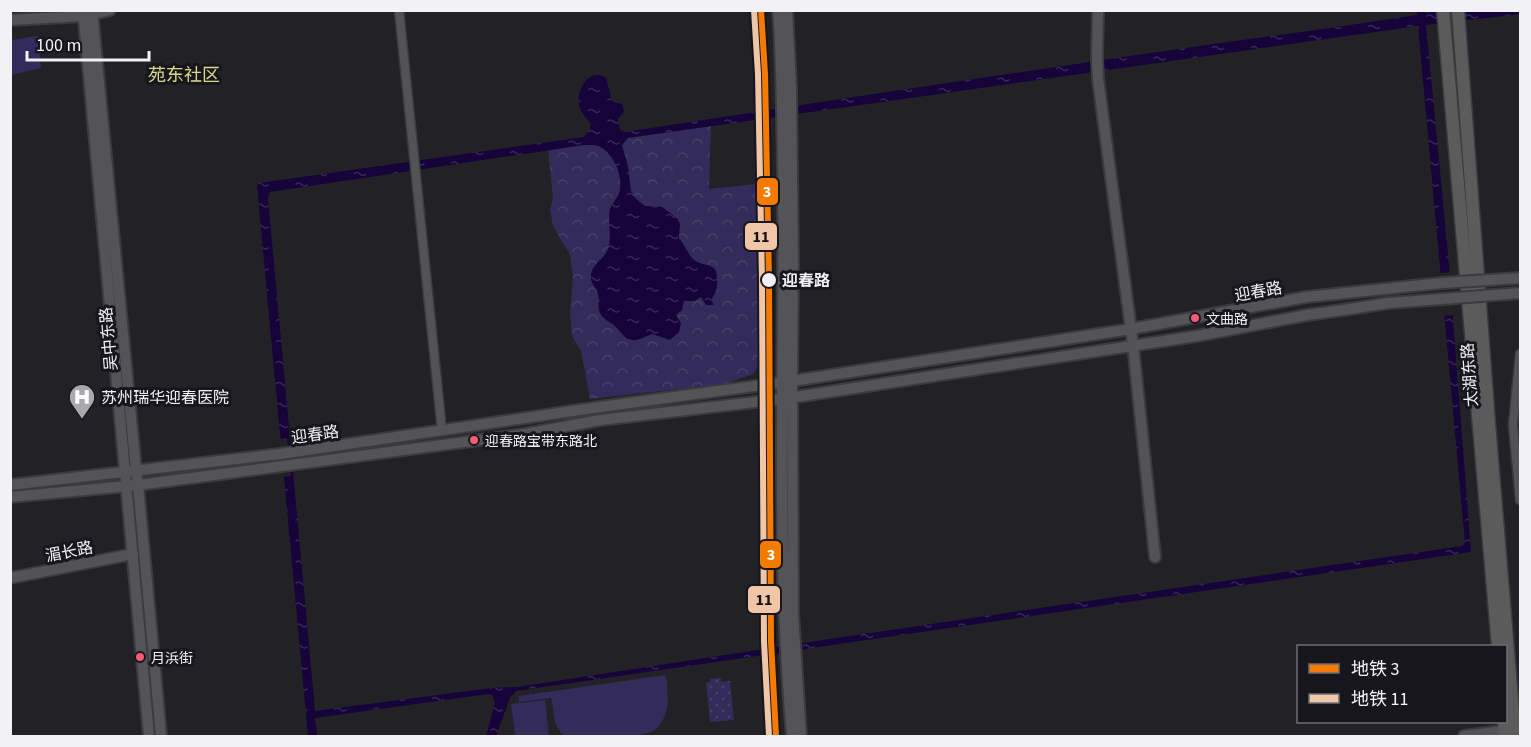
<svg xmlns="http://www.w3.org/2000/svg" width="1531" height="747" font-family="'Source Sans 3','Noto Sans SC',sans-serif">
	<style>
		.grass { fill: #332b59 }
		.park { fill: url(#park-crowns) }
		.garden { fill: url(#garden-dots) }
		.water { fill: url(#water-ripples); fill-rule: evenodd }
		.pier { fill: #212126 }
		.lines { fill: none; stroke-linecap: round; stroke-linejoin: round }
		.minor-casing { stroke: #3b3b3e; stroke-width: 11 }
		.tertiary-casing { stroke: #3b3b3e; stroke-width: 14 }
		.secondary-casing { stroke: #3b3b3e; stroke-width: 14 }
		.primary-casing { stroke: #3b3b3e; stroke-width: 15 }
		.minor { stroke: #535254; stroke-width: 8 }
		.tertiary { stroke: #535254; stroke-width: 10 }
		.secondary { stroke: #545456; stroke-width: 10 }
		.primary { stroke: #5b5b5c; stroke-width: 12 }
		.secondary-bridge-casing { stroke: #3b3b3e; stroke-width: 14; stroke-linecap: butt }
		.secondary-bridge { stroke: #545456; stroke-width: 10 }
		.metro-1-casing { stroke: #17161d; stroke-width: 10 }
		.metro-2-casing { stroke: #17161d; stroke-width: 10 }
		.metro-1 { stroke: #f57b00; stroke-width: 6 }
		.metro-2 { stroke: #f1c6a6; stroke-width: 6 }
		.stop-dot { fill: #f1f1f6; stroke: #17161d; stroke-width: 2 }
		.bus-dot { fill: #f75a77; stroke: #17161d; stroke-width: 2 }
		.labels { text-anchor: middle; stroke-width: 6; stroke-linejoin: round; paint-order: stroke }
		.bus-label { font-size: 14px; fill: #f1f1f6; stroke: #17161d; text-anchor: start }
		.stop-label { font-size: 16px; font-weight: bold; fill: #f1f1f6; stroke: #17161d; text-anchor: start }
		.street-label { font-size: 16px; fill: #f1f1f6; stroke: #17161d }
		.poi-label { font-size: 16px; fill: #f1f1f6; stroke: #17161d; text-anchor: start }
		.neighbourhood-label { font-size: 18px; fill: #d8d98b; stroke: #17161d }
		.line-badge { stroke: #17161d; stroke-width: 2 }
		.badge-label { font-size: 16px; text-anchor: middle; font-weight: bold; fill: #fff }
		.pale-badge-label { font-size: 16px; text-anchor: middle; font-weight: bold; fill: #111 }
	</style>
	<defs>
		<pattern id="park-crowns" width="20" height="18" patternUnits="userSpaceOnUse" patternTransform="scale(1.5)"><rect width="20" height="18" fill="#332b59"/><path d="M2 6a3 3 0 1 1 6 0M12 15a3 3 0 1 1 6 0" fill="none" stroke="#474069"/></pattern>
		<pattern id="garden-dots" width="8" height="8" patternUnits="userSpaceOnUse" patternTransform="scale(1.5)"><rect width="8" height="8" fill="#332b59"/><path d="M2 2h.1M6 6h.1" fill="none" stroke="#474069" stroke-width="1.8" stroke-linecap="round"/></pattern>
		<pattern id="water-ripples" width="26" height="14" patternUnits="userSpaceOnUse" patternTransform="scale(1.5)"><rect width="26" height="14" fill="#15033a"/><path d="M2 4q2-2 4 0t4 0M15 11q2-2 4 0t4 0" fill="none" stroke="#382857"/></pattern>
	</defs>
	<rect width="100%" height="100%" fill="#212126"/>
	<path class="grass" d="M 38,36 L 41,68 L 11,75 L 11,40 Z
		M 665,675 C 668,682 667,690 668,698 C 668,709 664,725 653,731 C 636,740 585,737 564,736 C 550,721 556,715 551,698 L 519,702 L 519,696 Z
		M 545,700 L 549,736 L 515,736 L 511,704 Z"/>
	<path class="park" d="M 711,125 L 709,189 L 764,183 L 764,344 L 761,363 L 753,374 L 725,384 L 590,399 L 581,351 L 572,336 L 570,313 L 573,277 L 570,255 L 553,226 L 550,209 L 553,198 L 548,149 Z"/>
	<path class="garden" d="M 721,678 L 721,682 L 730,681 L 734,720 L 710,722 L 706,682 L 710,682 L 710,679 Z"/>
	<path class="water" d="M 1453,10 L 1520,11 L 1520,14 L 1426,25 L 1448,254 L 1471,552 L 516,691 L 510,698 L 496,736 L 486,736 L 495,703 L 492,695 L 488,694 L 315,718 L 317,736 L 308,736 L 257,186 L 259,183 L 584,137 L 589,131 L 591,125 C 588,118 580,113 579,105 C 576,89 590,67 606,78 L 612,101 L 622,104 L 624,112 L 618,119 L 620,130 L 624,132 C 793,106 961,81 1130,56 C 1226,42 1321,30 1417,15 L 1417,11 L 1425,11 L 1426,13 ZM 1418,26 L 1465,543 L 1462,546 L 823,640 L 517,687 L 491,688 L 315,711 L 268,198 L 270,192 L 584,145 C 591,145 597,144 602,148 C 615,156 624,179 619,193 C 617,199 612,203 610,209 C 607,223 613,238 607,251 C 602,261 590,265 591,278 C 591,285 597,288 598,294 C 600,300 597,307 600,313 C 603,320 612,322 617,328 C 619,330 621,333 623,335 C 632,345 642,338 652,334 L 670,340 L 679,332 L 681,323 L 676,315 L 682,310 L 684,301 L 695,301 L 701,297 L 706,305 L 713,305 L 712,298 C 717,292 717,288 717,280 C 718,259 702,269 692,258 C 687,252 684,244 679,238 L 680,224 L 677,218 L 662,207 L 645,206 L 636,199 L 631,191 L 628,166 L 622,145 L 628,138 Z"/>
	<path class="pier" d="M 1453,272 L 1456,315 L 1443,316 L 1440,273 Z
		M 287,438 L 291,476 L 282,477 L 279,439 Z"/>
	<g class="lines">
		<g class="minor-casing">
			<path id="minor" d="M 399,10 L 442,431
				M 1520,354 L 1513,425 L 1520,500"/>
		</g>
		<g class="tertiary-casing">
			<path id="tertiary" d="M 1098,10 L 1097,58 L 1098,79 L 1133,345 L 1155,557
				M 10,20 L 84,16 L 110,10
				M 10,578 L 133,554
				M 1464,736 L 1511,730"/>
		</g>
		<g class="secondary-casing">
			<path id="secondary" d="M 83,10 L 149,736
				M 92,10 L 136,470 L 138,485 L 161,736
				M 778,10 C 782,63 782,116 783,169 C 785,358 775,548 792,736
				M 787,10 L 791,87 L 793,262 L 792,381 L 793,614 L 801,736
				M 10,485 L 280,454 L 600,407 L 792,381 L 1131,329 L 1306,297 L 1442,283
				M 10,497 L 138,485 L 525,434 L 600,420 L 782,399 L 1197,336 L 1307,315 L 1350,309 L 1388,303 L 1442,299"/>
		</g>
		<g class="primary-casing">
			<path id="primary" d="M 1443,10 L 1498,646
				M 1458,10 L 1489,424 L 1515,736
				M 1504,722 L 1505,736"/>
		</g>
		<use href="#minor" class="minor"/>
		<use href="#tertiary" class="tertiary"/>
		<use href="#secondary" class="secondary"/>
		<use href="#primary" class="primary"/>
		<g class="secondary-bridge-casing">
			<path id="secondary-bridge" d="M 1442,283 L 1520,278
				M 1442,299 L 1520,293"/>
		</g>
		<use href="#secondary-bridge" class="secondary-bridge"/>
		<g class="metro-1-casing">
			<path id="metro-1" d="M 761,10 L 765,74 L 769,280 L 771,641 L 776,736"/>
		</g>
		<g class="metro-2-casing">
			<path id="metro-2" d="M 754,10 L 758,74 L 762,280 L 764,641 L 769,736"/>
		</g>
		<use href="#metro-1" class="metro-1"/>
		<use href="#metro-2" class="metro-2"/>
	</g>
	<defs>
		<g id="hospital-pin" transform="scale(1.35)"><path d="M0 17L-7.5 6A9.5 9.5 0 1 1 7.5 6Z" fill="#a8a8ad" stroke="#17161d"/><path d="M-5-5h3v3.5h4V-5h3V5h-3V1.5h-4V5h-3Z" fill="#fff"/></g>
	</defs>
	<g fill-rule="evenodd">
		<use href="#hospital-pin" x="82" y="397"/>
	</g>
	<circle class="stop-dot" cx="769" cy="280" r="8"/>
	<g class="bus-dot">
		<circle cx="1195" cy="318" r="5"/>
		<circle cx="474" cy="440" r="5"/>
		<circle cx="140" cy="657" r="5"/>
	</g>
	<g class="labels">
		<g class="bus-label">
			<text x="1206" y="324">文曲路</text>
			<text x="485" y="446">迎春路宝带东路北</text>
			<text x="151" y="663">月浜街</text>
		</g>
		<g class="stop-label">
			<text x="782" y="286">迎春路</text>
		</g>
		<g class="street-label">
			<text transform="translate(1258 291) rotate(-10)" y="6">迎春路</text>
			<text transform="translate(108 339) rotate(-95)" y="6">吴中东路</text>
			<text transform="translate(1469 375) rotate(-94)" y="6">太湖东路</text>
			<text transform="translate(315 434) rotate(-8)" y="6">迎春路</text>
			<text transform="translate(69 551) rotate(-11)" y="6">湄长路</text>
		</g>
		<g class="poi-label">
			<text x="101" y="403">苏州瑞华迎春医院</text>
		</g>
		<g class="neighbourhood-label">
			<text x="184" y="81">苑东社区</text>
		</g>
	</g>
	<g class="line-badge">
		<rect x="756" y="177" width="23" height="29" rx="6" fill="#f57b00"/>
		<rect x="744" y="222" width="34" height="29" rx="6" fill="#f1c6a6"/>
		<rect x="759" y="540" width="23" height="29" rx="6" fill="#f57b00"/>
		<rect x="747" y="585" width="34" height="29" rx="6" fill="#f1c6a6"/>
	</g>
	<g class="badge-label">
		<text x="767" y="197">3</text>
		<text x="771" y="560">3</text>
	</g>
	<g class="pale-badge-label">
		<text x="761" y="242">11</text>
		<text x="764" y="605">11</text>
	</g>
	<rect width="1531" height="747" fill="none" stroke="#f1f1f6" stroke-width="24"/>
	<rect x="1297" y="645" width="210" height="78" fill="#17161d" stroke="#6e6e74" stroke-width="1.5"/>
	<rect x="1309" y="664" width="30" height="9" fill="#f57b00" stroke="#6e6e74" stroke-width="1.5"/>
	<text x="1351" y="675" font-size="18" fill="#f1f1f6">地铁 3</text>
	<rect x="1309" y="694" width="30" height="9" fill="#f1c6a6" stroke="#6e6e74" stroke-width="1.5"/>
	<text x="1351" y="705" font-size="18" fill="#f1f1f6">地铁 11</text>
	<path d="M27 51v9h122v-9" fill="none" stroke="#f1f1f6" stroke-width="3"/>
	<text x="36" y="51" font-size="18" fill="#f1f1f6" stroke="#17161d" stroke-width="4.5" paint-order="stroke">100 m</text>
</svg>
